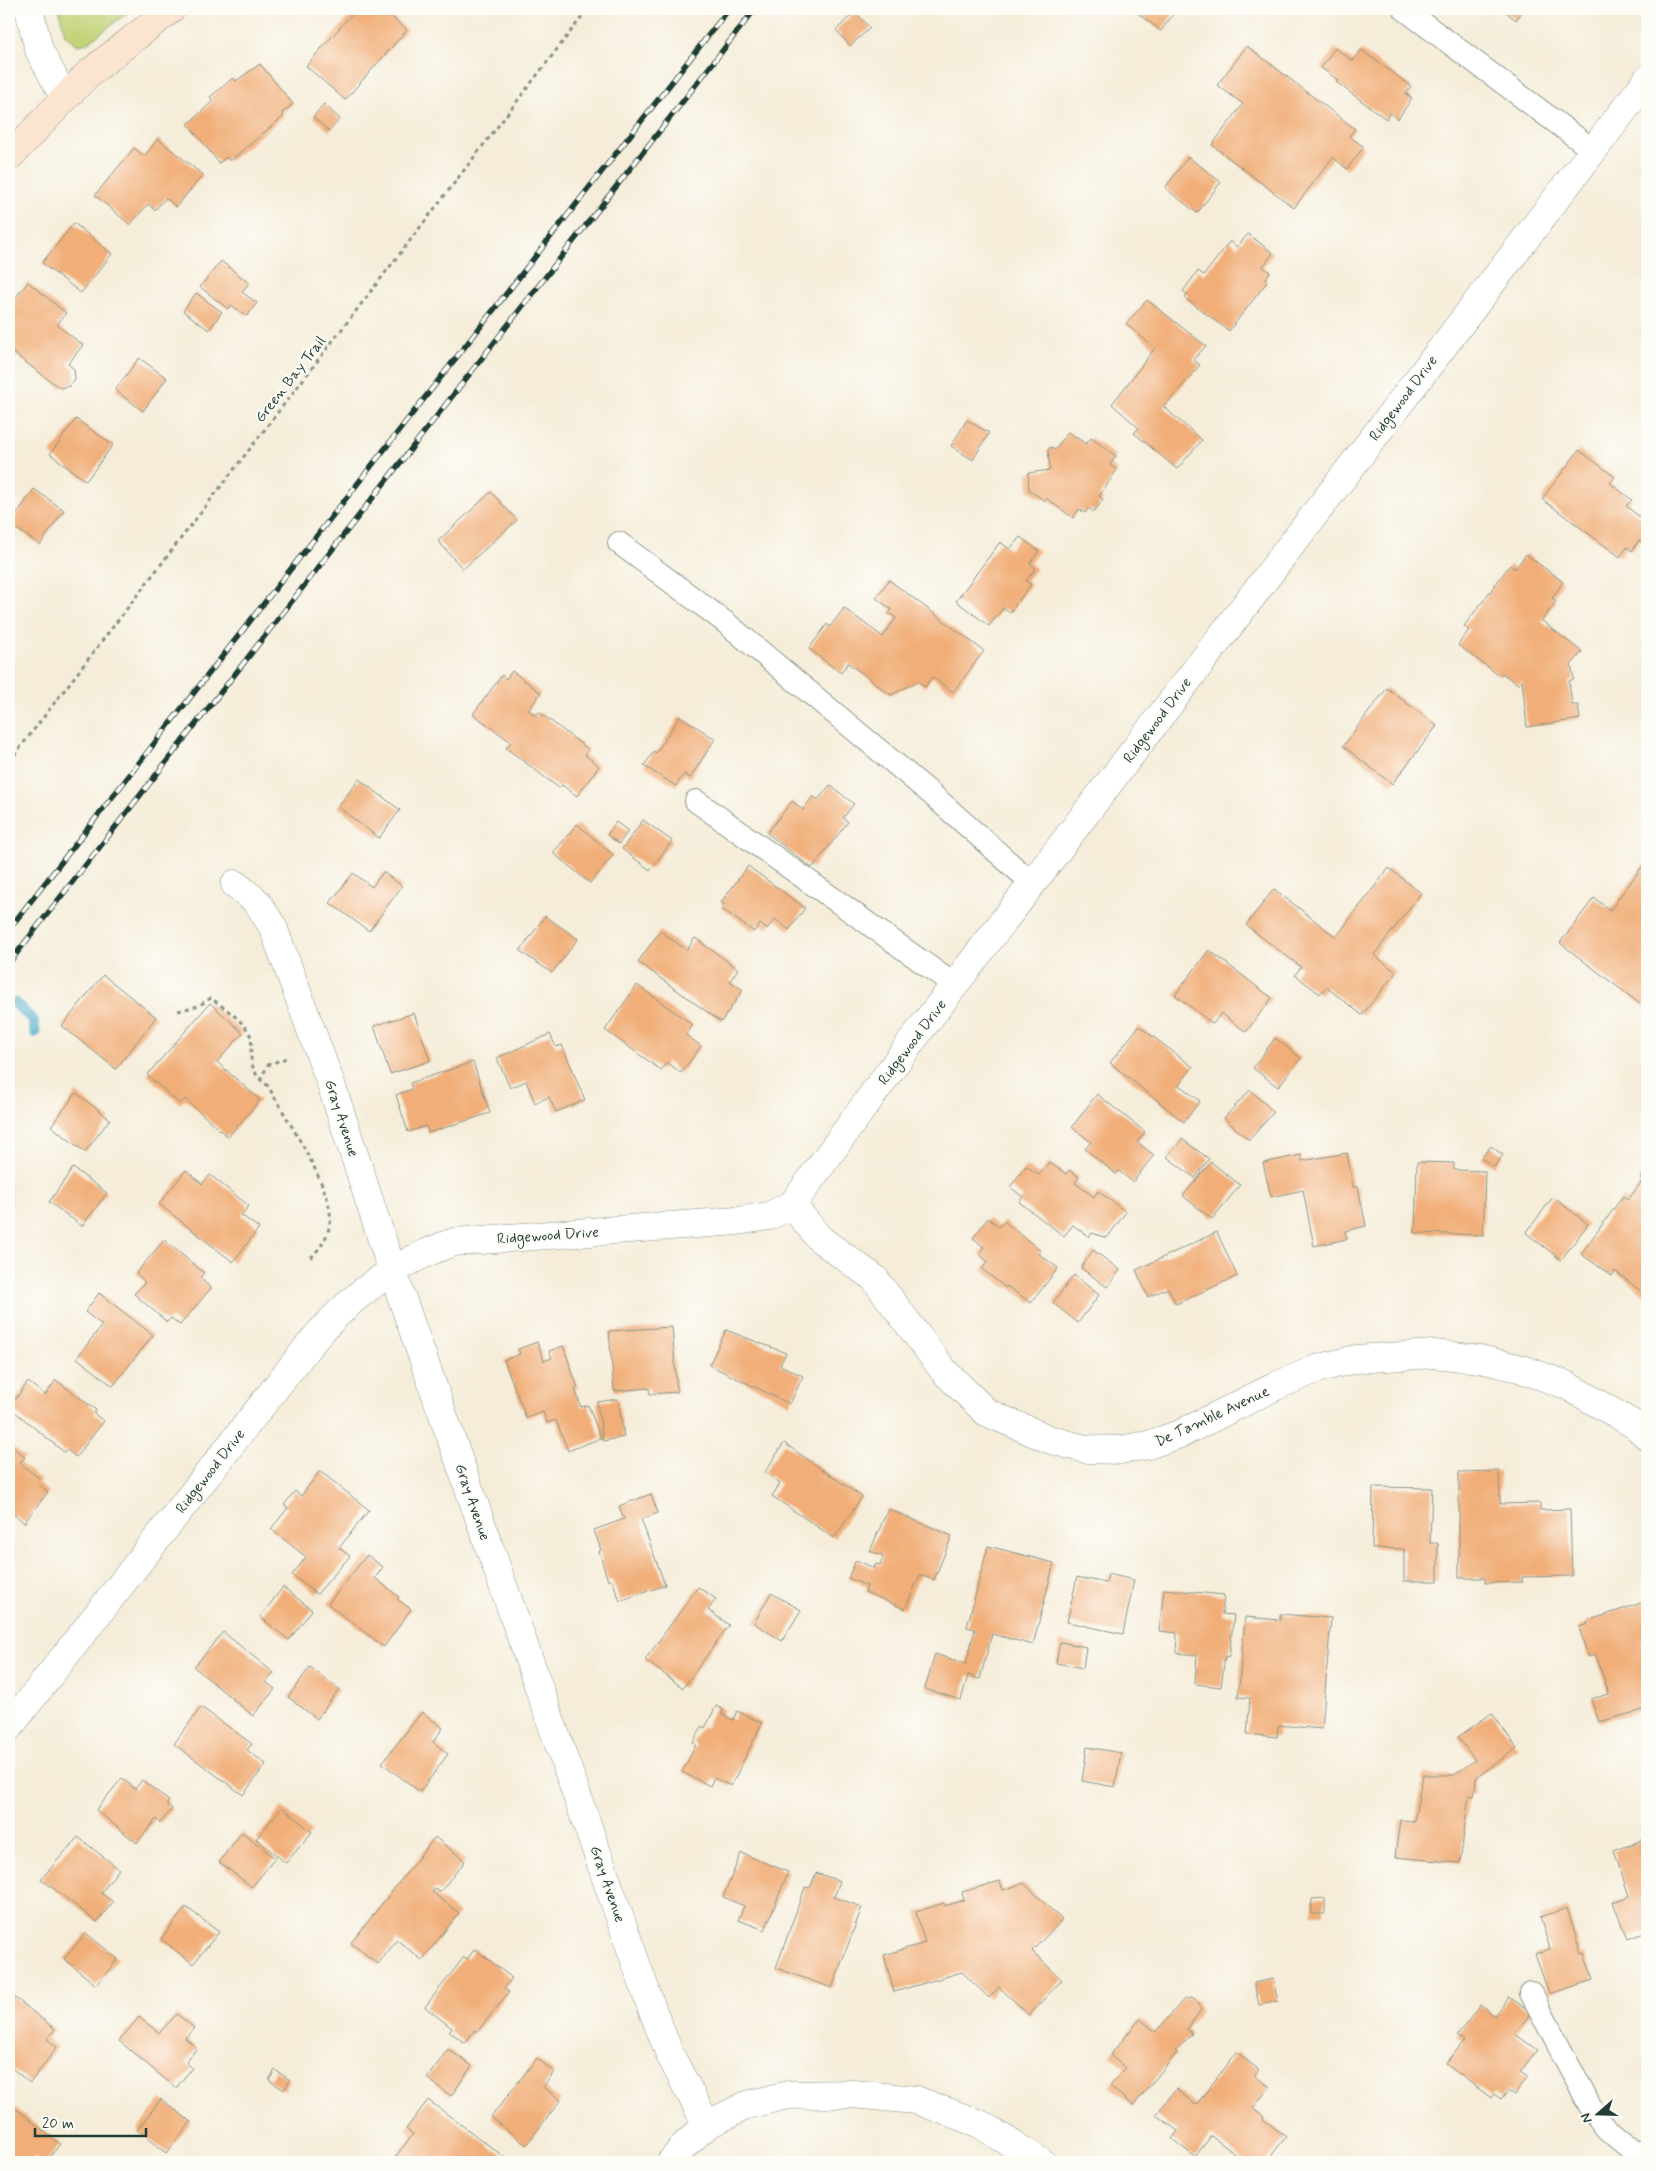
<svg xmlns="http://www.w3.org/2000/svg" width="1656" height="2171" font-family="Mynerve,sans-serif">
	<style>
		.green { fill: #c1d274; stroke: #708854 }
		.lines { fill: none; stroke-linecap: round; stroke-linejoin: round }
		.stream { stroke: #46a9c6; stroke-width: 11 }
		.building { fill: #f1ae78 }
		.lane-casing { stroke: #8a9586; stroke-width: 24 }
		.street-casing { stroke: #8a9586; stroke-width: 29 }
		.secondary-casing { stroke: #8a9586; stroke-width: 29 }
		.path { stroke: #8a9586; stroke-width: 3; stroke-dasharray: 4 4; stroke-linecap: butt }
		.lane { stroke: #fff; stroke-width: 22 }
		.street { stroke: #fff; stroke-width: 28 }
		.secondary { stroke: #fce5d0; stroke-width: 28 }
		.rail-casing { stroke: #1f3d34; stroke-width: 5.5 }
		.rail { stroke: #fdfcf7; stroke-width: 4; stroke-dasharray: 11; stroke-linecap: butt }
		.labels { text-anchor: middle; stroke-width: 4; stroke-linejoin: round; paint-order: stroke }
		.street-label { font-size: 15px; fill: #1f3d34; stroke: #fdfcf7 }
	</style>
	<rect width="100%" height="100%" fill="#fdfcf7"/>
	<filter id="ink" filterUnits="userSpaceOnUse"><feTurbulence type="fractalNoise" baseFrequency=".02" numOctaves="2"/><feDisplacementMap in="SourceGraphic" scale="10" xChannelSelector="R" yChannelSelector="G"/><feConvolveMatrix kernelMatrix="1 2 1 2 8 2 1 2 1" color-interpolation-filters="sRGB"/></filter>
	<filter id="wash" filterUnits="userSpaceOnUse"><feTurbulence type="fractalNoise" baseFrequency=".0096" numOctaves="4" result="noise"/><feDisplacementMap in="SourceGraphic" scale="20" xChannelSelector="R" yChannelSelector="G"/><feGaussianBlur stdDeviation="1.12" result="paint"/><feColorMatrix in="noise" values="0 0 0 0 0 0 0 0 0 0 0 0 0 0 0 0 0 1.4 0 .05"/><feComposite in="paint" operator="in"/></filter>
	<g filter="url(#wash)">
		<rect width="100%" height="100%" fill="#f5edd9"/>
		<path class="green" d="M 59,9 L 133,9 L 87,43 L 78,45 L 65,35 Z"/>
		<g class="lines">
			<path class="stream" d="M 15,1003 L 33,1020 L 35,1032"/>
		</g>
		<g id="blocks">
			<path class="building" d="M 356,9 L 383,9 L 407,30 L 345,100 L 306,66 Z
				M 1132,9 L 1177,9 L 1161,31 Z
				M 1502,9 L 1524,9 L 1516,20 Z
				M 855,12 L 870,28 L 850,46 L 836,30 Z
				M 1247,46 L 1355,129 L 1349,136 L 1364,147 L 1347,169 L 1333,157 L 1294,208 L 1212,145 L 1243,104 L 1217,85 Z
				M 1335,48 L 1353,61 L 1361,50 L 1411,86 L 1406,94 L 1412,98 L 1398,119 L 1390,113 L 1386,119 L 1336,82 L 1338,80 L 1321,68 Z
				M 260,64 L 293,104 L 282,113 L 284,116 L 230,161 L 227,157 L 219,163 L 188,124 L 213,101 L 210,97 L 233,78 L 236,81 Z
				M 324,104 L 340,119 L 329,131 L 313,117 Z
				M 158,139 L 203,175 L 176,207 L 166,198 L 155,210 L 148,204 L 130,225 L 95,195 L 134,148 L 144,156 Z
				M 1188,157 L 1221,182 L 1197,213 L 1165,188 Z
				M 74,223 L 112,254 L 81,293 L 42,263 Z
				M 1248,234 L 1273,253 L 1263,267 L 1270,272 L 1265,280 L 1267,282 L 1229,331 L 1185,298 L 1188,295 L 1183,291 L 1198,271 L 1204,275 L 1230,241 L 1237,247 Z
				M 221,261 L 249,283 L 242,292 L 257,303 L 247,316 L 231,305 L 228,309 L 200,287 Z
				M 28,282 L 66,313 L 57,325 L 83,345 L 68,364 L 74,369 L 75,379 L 69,386 L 60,388 L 9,350 L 9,306 Z
				M 196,293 L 222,312 L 209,330 L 183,311 Z
				M 1147,300 L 1206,346 L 1193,360 L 1200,365 L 1164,407 L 1202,440 L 1177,469 L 1134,433 L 1139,428 L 1112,404 L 1155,348 L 1126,324 Z
				M 139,358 L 167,378 L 143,411 L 115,390 Z
				M 76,419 L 113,445 L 86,481 L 50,454 Z
				M 967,420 L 989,433 L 973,460 L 951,446 Z
				M 1068,432 L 1086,444 L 1091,438 L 1116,456 L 1110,465 L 1117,470 L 1099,496 L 1103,499 L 1094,512 L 1089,508 L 1085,513 L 1079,509 L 1073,518 L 1046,498 L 1045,501 L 1029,490 L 1028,473 L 1050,470 L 1048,450 L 1051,447 L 1055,450 Z
				M 1579,450 L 1615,477 L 1610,483 L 1632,500 L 1626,506 L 1645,521 L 1647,518 L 1647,546 L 1639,540 L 1632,551 L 1627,547 L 1620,557 L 1542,499 Z
				M 34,489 L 64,510 L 40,545 L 10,524 Z
				M 491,492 L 517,520 L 463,569 L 438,541 Z
				M 1020,537 L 1039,551 L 1030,563 L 1036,568 L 1026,581 L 1031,584 L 1010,613 L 1003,608 L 989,626 L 956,601 L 1000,542 L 1010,549 Z
				M 1526,554 L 1563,582 L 1552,598 L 1556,601 L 1542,621 L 1582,652 L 1571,665 L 1574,679 L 1569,681 L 1572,705 L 1578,705 L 1580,719 L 1527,727 L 1522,680 L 1519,685 L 1502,673 L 1500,676 L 1458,645 L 1469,630 L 1464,626 L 1510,565 L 1515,569 Z
				M 889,580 L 984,651 L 953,692 L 932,677 L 925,687 L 918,681 L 891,695 L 848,663 L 841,673 L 809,649 L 827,624 L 830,627 L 844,608 L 883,637 L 896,618 L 889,613 L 892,610 L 876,598 Z
				M 512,671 L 541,693 L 528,710 L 536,716 L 539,712 L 589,750 L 585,755 L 599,766 L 577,796 L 562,785 L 559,788 L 506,748 L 511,742 L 473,714 L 502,675 L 506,679 Z
				M 1387,688 L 1437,726 L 1392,784 L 1343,746 Z
				M 680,716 L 715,739 L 690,778 L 684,774 L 676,786 L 644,766 L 654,751 L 656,753 Z
				M 359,779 L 400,810 L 379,838 L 338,807 Z
				M 830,785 L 854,804 L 843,818 L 848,822 L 812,868 L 767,833 L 792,801 L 803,810 L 813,796 L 818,800 Z
				M 643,820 L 672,841 L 650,870 L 622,849 Z
				M 616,822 L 628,831 L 619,844 L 607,835 Z
				M 577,824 L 613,855 L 590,883 L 553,853 Z
				M 1647,860 L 1647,1002 L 1644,1007 L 1560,943 L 1594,898 L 1610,910 Z
				M 748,866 L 805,908 L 789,930 L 775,919 L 767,929 L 760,924 L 754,932 L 721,908 L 724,904 L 721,902 Z
				M 1389,868 L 1421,893 L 1374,955 L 1396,972 L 1362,1015 L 1326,987 L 1320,994 L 1295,975 L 1301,967 L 1246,925 L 1274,889 L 1336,937 Z
				M 383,872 L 402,886 L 369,931 L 330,903 L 353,873 L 372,887 Z
				M 545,916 L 578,939 L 552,973 L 520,951 Z
				M 660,931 L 687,950 L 695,938 L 738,969 L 730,981 L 743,990 L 721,1022 L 638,962 Z
				M 1209,950 L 1272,998 L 1246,1032 L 1221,1013 L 1213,1024 L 1175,995 Z
				M 103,975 L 156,1017 L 116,1069 L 62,1026 Z
				M 637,985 L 693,1025 L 686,1035 L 701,1046 L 681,1073 L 667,1062 L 661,1070 L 605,1030 Z
				M 210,1003 L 243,1033 L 217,1062 L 260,1100 L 228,1137 L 185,1099 L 180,1104 L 147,1075 Z
				M 414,1013 L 430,1061 L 390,1074 L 374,1026 Z
				M 1139,1026 L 1193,1067 L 1179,1085 L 1200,1101 L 1184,1122 L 1110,1063 Z
				M 550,1034 L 556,1047 L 562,1045 L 585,1100 L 556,1112 L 549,1097 L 535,1103 L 526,1081 L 510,1088 L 497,1058 Z
				M 1275,1038 L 1301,1058 L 1278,1087 L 1253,1068 Z
				M 473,1062 L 490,1113 L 428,1133 L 426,1126 L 408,1132 L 396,1095 L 412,1089 L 410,1083 Z
				M 1250,1090 L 1274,1112 L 1249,1140 L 1224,1118 Z
				M 76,1093 L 110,1119 L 85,1152 L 51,1126 Z
				M 1097,1094 L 1145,1132 L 1137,1142 L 1154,1155 L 1133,1182 L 1119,1171 L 1116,1174 L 1085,1149 L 1091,1142 L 1072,1127 Z
				M 1182,1139 L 1209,1159 L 1195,1178 L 1167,1157 Z
				M 1491,1146 L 1503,1155 L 1494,1167 L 1481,1158 Z
				M 1347,1153 L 1353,1187 L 1358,1187 L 1366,1226 L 1345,1231 L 1347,1239 L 1314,1246 L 1303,1190 L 1271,1197 L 1263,1163 L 1301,1155 L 1302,1161 Z
				M 1049,1162 L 1066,1174 L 1069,1170 L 1079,1177 L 1075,1183 L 1094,1197 L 1098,1191 L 1126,1212 L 1107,1238 L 1092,1233 L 1089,1237 L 1073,1225 L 1064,1236 L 1019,1202 L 1023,1197 L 1010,1187 L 1026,1166 L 1039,1175 Z
				M 1211,1162 L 1240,1185 L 1212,1219 L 1183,1196 Z
				M 1417,1162 L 1454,1163 L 1454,1170 L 1485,1171 L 1483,1235 L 1415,1233 Z
				M 73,1168 L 107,1193 L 82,1226 L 49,1202 Z
				M 1647,1169 L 1647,1296 L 1615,1271 L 1612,1276 L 1581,1254 L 1623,1196 L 1628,1200 L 1643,1180 L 1640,1178 Z
				M 186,1170 L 202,1184 L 210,1175 L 249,1206 L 241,1215 L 259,1228 L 233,1262 L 159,1204 Z
				M 1553,1197 L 1588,1224 L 1561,1260 L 1526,1233 Z
				M 988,1218 L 999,1227 L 1004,1221 L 1041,1251 L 1039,1254 L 1058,1268 L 1031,1303 L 1007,1286 L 1006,1288 L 982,1269 L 988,1262 L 979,1254 L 984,1247 L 973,1238 Z
				M 1217,1232 L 1237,1276 L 1176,1304 L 1168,1288 L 1148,1297 L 1136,1270 Z
				M 164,1240 L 204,1273 L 200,1278 L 211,1288 L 180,1325 L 171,1318 L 167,1322 L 134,1294 L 145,1282 L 136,1273 Z
				M 1093,1250 L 1120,1270 L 1107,1287 L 1081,1268 Z
				M 1074,1275 L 1099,1295 L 1078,1323 L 1053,1303 Z
				M 99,1293 L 153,1335 L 113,1386 L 77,1358 L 102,1325 L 85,1312 Z
				M 672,1327 L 677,1392 L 650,1394 L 649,1388 L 614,1391 L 609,1331 Z
				M 726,1330 L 786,1353 L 780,1365 L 803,1376 L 790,1404 L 709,1365 Z
				M 537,1342 L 544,1361 L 552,1358 L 549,1351 L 563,1346 L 578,1388 L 575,1389 L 581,1407 L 588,1405 L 601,1438 L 568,1451 L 556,1420 L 547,1423 L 543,1412 L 526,1418 L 504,1360 L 520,1354 L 518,1349 Z
				M 56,1380 L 96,1410 L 94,1414 L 104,1421 L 76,1457 L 67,1450 L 64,1452 L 9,1407 L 12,1397 L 15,1400 L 28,1382 L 45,1395 Z
				M 618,1399 L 624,1437 L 603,1441 L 597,1402 Z
				M 784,1443 L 862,1497 L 834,1538 L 772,1496 L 780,1484 L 765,1472 Z
				M 9,1444 L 25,1457 L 20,1463 L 41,1480 L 38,1483 L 48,1492 L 24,1523 L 14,1514 L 9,1521 Z
				M 320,1471 L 369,1510 L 339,1548 L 350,1556 L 317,1594 L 292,1575 L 306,1557 L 271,1529 L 288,1508 L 284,1505 L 295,1491 L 301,1496 Z
				M 1499,1471 L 1500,1504 L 1540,1503 L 1540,1510 L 1570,1509 L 1572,1576 L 1522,1577 L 1522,1582 L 1485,1583 L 1485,1578 L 1459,1578 L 1459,1472 Z
				M 1373,1487 L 1432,1488 L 1430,1543 L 1438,1543 L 1438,1581 L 1404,1581 L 1404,1549 L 1372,1548 Z
				M 651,1494 L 658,1513 L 641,1519 L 665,1585 L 620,1601 L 612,1580 L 608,1581 L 599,1551 L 601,1550 L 594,1530 L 624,1519 L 619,1506 Z
				M 888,1509 L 952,1536 L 934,1580 L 920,1575 L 905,1609 L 865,1592 L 867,1586 L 848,1578 L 856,1560 L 874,1568 L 876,1564 L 880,1565 L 883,1556 L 870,1551 Z
				M 988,1546 L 1054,1563 L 1033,1645 L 992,1634 L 980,1679 L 968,1675 L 961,1700 L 925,1689 L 935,1654 L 966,1664 L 975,1629 L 967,1627 Z
				M 367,1555 L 383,1567 L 375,1578 L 399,1597 L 397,1599 L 411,1609 L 384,1647 L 328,1604 Z
				M 1108,1574 L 1134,1580 L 1123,1634 L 1067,1622 L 1077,1577 L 1106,1583 Z
				M 283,1587 L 312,1610 L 289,1640 L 260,1617 Z
				M 698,1587 L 716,1599 L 708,1610 L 729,1625 L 683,1688 L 645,1660 Z
				M 1164,1589 L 1224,1595 L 1222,1614 L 1234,1615 L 1229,1657 L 1225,1656 L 1221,1687 L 1195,1684 L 1197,1655 L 1176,1653 L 1177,1633 L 1159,1631 Z
				M 771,1593 L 801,1610 L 782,1641 L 754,1623 Z
				M 1647,1601 L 1647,1641 L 1641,1643 L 1647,1656 L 1647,1709 L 1599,1722 L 1591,1699 L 1609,1694 L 1596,1655 L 1588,1657 L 1579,1627 L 1588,1624 L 1587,1621 Z
				M 1280,1614 L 1331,1618 L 1322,1729 L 1278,1725 L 1277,1737 L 1247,1734 L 1250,1698 L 1238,1697 L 1245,1617 L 1280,1620 Z
				M 223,1632 L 274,1673 L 266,1682 L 275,1689 L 253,1716 L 194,1667 Z
				M 1060,1642 L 1086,1647 L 1083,1668 L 1056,1663 Z
				M 310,1667 L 339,1689 L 317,1719 L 288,1697 Z
				M 716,1706 L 724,1710 L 721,1714 L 733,1720 L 737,1711 L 762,1723 L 731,1786 L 714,1778 L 710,1786 L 682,1772 L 696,1745 L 693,1743 L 702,1726 L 705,1728 Z
				M 201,1707 L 252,1744 L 247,1750 L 266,1764 L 243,1795 L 174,1744 Z
				M 422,1712 L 443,1728 L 433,1742 L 448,1754 L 420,1792 L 382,1763 Z
				M 1492,1713 L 1517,1748 L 1476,1778 L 1474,1796 L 1469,1795 L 1460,1863 L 1395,1857 L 1400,1820 L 1414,1821 L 1423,1775 L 1454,1775 L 1475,1760 L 1458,1737 Z
				M 1087,1747 L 1121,1753 L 1115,1787 L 1082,1781 Z
				M 122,1778 L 135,1789 L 142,1780 L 169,1801 L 167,1804 L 172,1809 L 160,1823 L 156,1819 L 137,1843 L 96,1810 Z
				M 282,1807 L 312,1832 L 286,1863 L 256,1839 Z
				M 242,1832 L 275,1858 L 252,1887 L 219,1862 Z
				M 78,1837 L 119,1869 L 101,1893 L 113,1902 L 97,1922 L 41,1879 Z
				M 435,1837 L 465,1861 L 440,1892 L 435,1889 L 432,1892 L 459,1913 L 422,1960 L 397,1940 L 378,1964 L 351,1943 Z
				M 1647,1838 L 1647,1932 L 1627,1939 L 1613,1902 L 1629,1896 L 1614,1851 Z
				M 741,1853 L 788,1872 L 765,1930 L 738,1920 L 744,1906 L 723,1897 Z
				M 816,1873 L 840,1881 L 834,1897 L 862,1907 L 832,1988 L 776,1968 L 805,1887 L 810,1888 Z
				M 1000,1881 L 1003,1890 L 1024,1883 L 1062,1920 L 1032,1951 L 1062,1980 L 1029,2015 L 999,1987 L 989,1998 L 962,1972 L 894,1992 L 884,1955 L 925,1943 L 916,1912 L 944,1903 L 945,1906 L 964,1900 L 962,1892 Z
				M 1325,1898 L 1325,1914 L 1311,1914 L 1312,1899 Z
				M 186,1907 L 219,1932 L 193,1964 L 161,1939 Z
				M 1567,1908 L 1581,1954 L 1584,1953 L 1593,1980 L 1549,1994 L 1535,1954 L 1550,1949 L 1540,1917 Z
				M 86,1933 L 118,1959 L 96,1985 L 64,1959 Z
				M 475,1949 L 512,1978 L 504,1988 L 509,1992 L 477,2032 L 475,2030 L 465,2043 L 449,2031 L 452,2028 L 425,2007 L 464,1957 L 467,1959 Z
				M 1273,1979 L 1278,2001 L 1259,2005 L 1254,1983 Z
				M 9,1993 L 55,2029 L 47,2039 L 57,2047 L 30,2083 L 9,2066 Z
				M 1509,1997 L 1531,2012 L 1515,2034 L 1537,2050 L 1520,2072 L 1528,2077 L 1515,2095 L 1508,2090 L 1501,2099 L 1494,2094 L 1491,2098 L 1446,2064 L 1464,2041 L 1457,2036 L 1480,2005 L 1495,2016 Z
				M 1192,1998 L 1198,2002 L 1201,2010 L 1187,2029 L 1192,2034 L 1175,2051 L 1177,2053 L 1133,2106 L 1110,2086 L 1125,2068 L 1110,2055 L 1140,2019 L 1156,2032 L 1184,1999 Z
				M 177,2014 L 194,2028 L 185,2038 L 197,2048 L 186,2062 L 192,2068 L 176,2088 L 119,2041 L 139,2017 L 159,2033 Z
				M 448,2049 L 472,2066 L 451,2096 L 427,2078 Z
				M 1237,2052 L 1259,2070 L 1255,2076 L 1270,2087 L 1253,2108 L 1264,2116 L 1263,2119 L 1286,2137 L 1266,2162 L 1246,2162 L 1211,2136 L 1195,2157 L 1172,2139 L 1178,2131 L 1156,2115 L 1176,2089 L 1196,2105 Z
				M 537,2058 L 554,2072 L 543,2087 L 561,2100 L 526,2145 L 491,2117 Z
				M 275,2070 L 290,2080 L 284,2090 L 269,2080 Z
				M 161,2099 L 191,2122 L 167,2153 L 137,2130 Z
				M 428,2100 L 511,2162 L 396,2162 L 393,2160 L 413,2134 L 406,2129 Z
				M 9,2103 L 60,2144 L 46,2162 L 42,2162 L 34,2157 L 30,2162 L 9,2162 Z"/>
		</g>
	</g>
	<g filter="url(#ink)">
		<use href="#blocks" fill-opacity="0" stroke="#8a9586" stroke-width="1"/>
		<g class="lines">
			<g class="lane-casing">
				<path id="lane" d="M 1404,9 L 1593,150
					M 619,543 L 725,622 L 929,792 L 1032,883
					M 696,801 L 956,986
					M 1531,1993 L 1591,2108 L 1607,2129 L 1646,2162"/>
			</g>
			<g class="street-casing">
				<path id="street" d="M 29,9 L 39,50 L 64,97
					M 235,884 L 257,902 L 273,927 L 331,1084 L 392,1270 L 651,2006 L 670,2055 L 707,2125
					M 792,1205 L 820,1239 L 874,1278 L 944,1371 L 986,1412 L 1051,1440 L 1085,1449 L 1120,1450 L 1148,1445 L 1180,1434 L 1276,1386 L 1316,1369 L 1356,1359 L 1434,1354 L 1480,1359 L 1522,1369 L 1566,1385 L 1635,1425 L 1647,1436
					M 9,1727 L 310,1344 C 349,1297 395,1262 454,1242 L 737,1221 L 769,1216 L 792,1205 L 914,1038 L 1647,80
					M 671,2162 L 684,2146 L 707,2125 L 747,2105 L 788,2095 L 853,2094 L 916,2100 L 980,2124 L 1041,2162"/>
			</g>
			<g class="secondary-casing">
				<path id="secondary" d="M 9,157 L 88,74 L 171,9"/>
			</g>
			<path class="path" d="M 9,762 L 588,9
				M 178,1011 L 198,1006 L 211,998 C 225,1009 244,1020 251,1037 C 252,1041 251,1047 251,1052 C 250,1066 256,1078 268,1086 C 284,1115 335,1191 330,1222 C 328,1238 320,1248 310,1259
				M 260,1080 L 268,1065 L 286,1058"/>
			<use href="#lane" class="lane"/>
			<use href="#street" class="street"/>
			<use href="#secondary" class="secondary"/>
			<g class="rail-casing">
				<path id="rail" d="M 9,929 L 729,9
					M 9,963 L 755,9"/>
			</g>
			<use href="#rail" class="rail"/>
		</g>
	</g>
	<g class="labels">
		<g class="street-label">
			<text transform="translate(290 379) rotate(-52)" y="5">Green Bay Trail</text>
			<text transform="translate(1403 398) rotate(-53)" y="5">Ridgewood Drive</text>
			<text transform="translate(1157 720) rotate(-53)" y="5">Ridgewood Drive</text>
			<text transform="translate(912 1042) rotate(-53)" y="5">Ridgewood Drive</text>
			<text transform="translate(342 1118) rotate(72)" y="5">Gray Avenue</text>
			<text transform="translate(548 1235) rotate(-4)" y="5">Ridgewood Drive</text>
			<text transform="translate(1212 1416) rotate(-25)" y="5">De Tamble Avenue</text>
			<text transform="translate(210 1471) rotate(-52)" y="5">Ridgewood Drive</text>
			<text transform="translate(473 1502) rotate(71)" y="5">Gray Avenue</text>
			<text transform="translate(608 1884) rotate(71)" y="5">Gray Avenue</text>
		</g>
	</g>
	<rect width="1656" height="2171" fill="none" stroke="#fdfcf7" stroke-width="30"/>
	<g transform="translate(1598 2114) rotate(250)" stroke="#fdfcf7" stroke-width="4" paint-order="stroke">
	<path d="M0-4L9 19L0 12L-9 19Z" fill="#1f3d34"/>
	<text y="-8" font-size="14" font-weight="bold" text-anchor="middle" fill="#1f3d34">N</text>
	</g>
	<path d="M35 2128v8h111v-8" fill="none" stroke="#1f3d34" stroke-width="2.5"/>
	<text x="42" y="2128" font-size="15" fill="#1f3d34" stroke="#fdfcf7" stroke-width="4" paint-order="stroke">20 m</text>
</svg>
